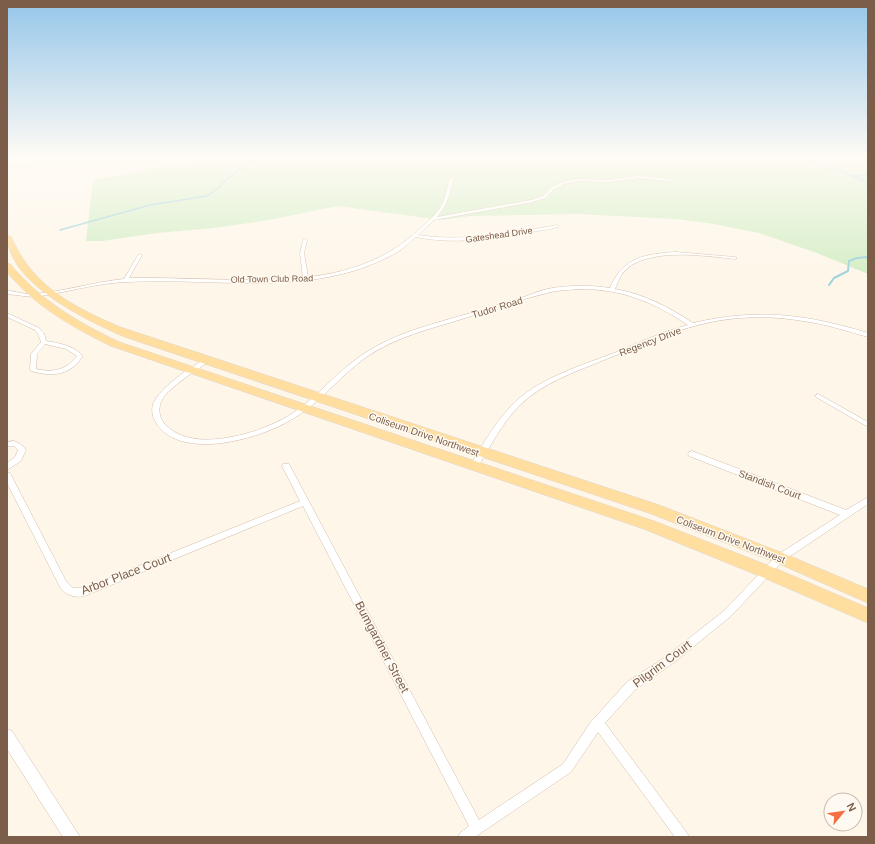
<svg xmlns="http://www.w3.org/2000/svg" width="875" height="844" font-family="Arial,sans-serif">
	<style>
		.green { fill: #d4eec5 }
		.lines { fill: none; stroke-linecap: round; stroke-linejoin: round }
		.stream-far1 { stroke: #9fd2dd; stroke-width: 1.5 }
		.stream { stroke: #9fd2dd; stroke-width: 2 }
		.minor-casing { stroke: #d3beac; stroke-width: 1 }
		.tertiary-casing { stroke: #d3beac; stroke-width: 1 }
		.primary-casing { stroke: #ddd5d0; stroke-width: 1 }
		.minor { fill: #fff; fill-rule: evenodd }
		.tertiary { fill: #fff; fill-rule: evenodd }
		.primary { fill: #ffde9f; fill-rule: evenodd }
		.labels { text-anchor: middle; stroke-width: 3; stroke-linejoin: round; paint-order: stroke }
		.far-street-label { font-size: 9px; fill: #7c5d49; stroke: #fffaf1 }
		.street-label { font-size: 10px; fill: #7c5d49; stroke: #fffaf1 }
		.near-street-label { font-size: 12px; fill: #7c5d49; stroke: #fffaf1 }
	</style>
	<rect width="100%" height="100%" fill="#fef6e9"/>
	<path class="green" d="M 214,159 L 868,159 L 868,274 L 817,253 L 759,233 L 714,224 L 676,219 L 578,214 L 470,216 L 441,220 L 338,206 L 269,220 L 214,228 L 157,233 L 102,241 L 86,241 L 93,180 L 158,167 Z"/>
	<g class="lines">
		<path class="stream-far1" d="M 808,159 L 868,182
			M 856,176 L 868,175
			M 60,230 L 150,205 L 207,196 C 224,185 236,168 254,159"/>
		<path class="stream" d="M 829,285 L 834,278 L 848,271 L 849,261 L 857,258 L 868,257"/>
		<g class="minor-casing">
			<path id="minor" d="M 53,159 L 58,159 L 7,172 L 7,170 Z
				M 638,176 L 672,179 L 674,180 L 672,181 L 638,178 L 608,182 L 578,181 L 564,184 L 554,189 L 545,198 L 533,202 L 434,220 L 418,235 C 466,242 510,233 557,225 L 559,226 C 552,230 541,230 532,232 C 494,239 455,245 416,237 C 409,243 402,250 394,254 C 312,299 216,277 127,282 C 95,283 65,293 34,297 L 24,296 L 7,294 L 7,290 C 15,292 23,294 32,294 C 63,292 93,282 124,279 L 138,255 L 140,254 L 142,255 L 129,278 C 187,277 246,283 303,277 L 300,253 L 303,240 L 305,239 L 307,240 L 304,253 L 308,277 C 354,272 394,256 426,223 C 432,218 438,212 442,205 C 446,196 447,187 450,178 L 453,179 C 450,194 447,206 437,217 L 531,200 L 543,196 L 552,187 L 563,182 L 578,179 L 608,180 Z
				M 676,252 L 735,257 L 737,258 L 735,259 C 705,256 643,246 622,274 C 619,279 617,284 615,289 C 644,294 669,307 693,323 C 757,308 806,314 868,333 L 868,337 C 846,331 826,324 803,321 C 774,316 745,316 716,321 C 677,328 641,346 604,360 C 575,372 542,383 519,406 C 502,423 490,447 477,468 L 471,468 L 470,466 C 483,444 497,419 516,401 C 543,377 580,366 614,353 C 638,343 662,332 688,325 C 653,302 623,289 580,289 C 569,290 557,290 547,293 C 518,300 490,310 462,319 C 430,329 396,337 368,356 C 349,369 334,386 317,401 C 290,425 257,438 222,443 C 199,446 167,444 155,421 C 152,415 151,408 154,402 C 160,390 173,381 183,373 C 190,369 198,362 206,359 L 208,360 L 209,361 L 208,362 C 194,372 179,381 167,393 C 161,400 157,408 161,418 C 162,422 165,424 168,427 C 190,447 229,439 255,431 C 268,426 281,421 293,413 C 318,396 337,372 362,355 C 397,331 441,322 481,310 C 495,305 510,301 524,297 C 532,294 539,291 547,289 C 568,285 590,285 610,288 C 623,257 645,254 676,252 Z
				M 7,313 L 39,328 L 44,333 L 46,341 C 60,343 74,346 83,356 C 70,376 52,377 31,371 L 30,370 L 31,354 L 41,342 L 38,334 L 35,330 L 7,317 ZM 45,344 L 66,349 L 77,356 C 67,370 52,373 36,369 L 37,354 Z
				M 818,394 L 868,422 L 868,427 L 816,397 L 815,396 Z
				M 14,441 L 22,445 L 26,450 L 21,461 L 7,470 L 7,463 L 15,457 L 18,450 L 14,446 L 7,446 L 7,442 Z
				M 692,451 L 846,510 L 868,497 L 868,504 L 783,561 L 731,616 L 672,664 L 635,690 L 605,723 L 687,833 L 689,837 L 675,837 L 598,732 L 571,772 L 475,837 L 458,837 L 460,833 L 469,826 L 303,506 L 87,595 C 77,599 66,596 60,587 L 7,483 L 7,472 L 10,473 L 11,475 L 66,581 L 73,588 L 84,588 L 300,501 L 282,466 L 283,464 L 289,464 L 479,820 L 563,764 L 590,723 L 627,682 L 664,658 L 725,610 L 777,555 L 840,515 L 689,456 L 688,454 L 689,452 Z"/>
		</g>
		<g class="tertiary-casing">
			<path id="tertiary" d="M 7,729 L 12,731 L 80,837 L 63,837 L 7,749 Z"/>
		</g>
		<g class="primary-casing">
			<path id="primary" d="M 7,235 L 11,237 C 16,247 21,257 28,266 C 51,296 87,313 120,327 L 659,505 L 785,554 L 868,589 L 868,603 L 775,562 L 649,513 L 125,337 C 88,321 7,283 7,235 Z
				M 7,263 L 10,264 C 40,300 77,322 119,342 L 654,521 L 772,567 L 868,608 L 868,623 L 762,577 L 644,529 L 111,346 C 72,327 35,306 7,272 Z"/>
		</g>
		<use href="#minor" class="minor"/>
		<use href="#tertiary" class="tertiary"/>
		<use href="#primary" class="primary"/>
	</g>
	<linearGradient id="sky" x2="0" y2="1"><stop stop-color="#95c6e9"/><stop offset="0.57" stop-color="#fffbf5"/><stop offset="1" stop-color="#fffbf5" stop-opacity="0"/></linearGradient>
	<rect width="875" height="277" fill="url(#sky)"/>
	<g class="labels">
		<g class="far-street-label">
			<text transform="translate(499 235) rotate(-8)" y="3">Gateshead Drive</text>
			<text transform="translate(272 279) rotate(-1)" y="3">Old Town Club Road</text>
		</g>
		<g class="street-label">
			<text transform="translate(497 307) rotate(-17)" y="4">Tudor Road</text>
			<text transform="translate(650 341) rotate(-21)" y="4">Regency Drive</text>
			<text transform="translate(424 434) rotate(19)" y="4">Coliseum Drive Northwest</text>
			<text transform="translate(770 484) rotate(21)" y="4">Standish Court</text>
			<text transform="translate(731 539) rotate(21)" y="4">Coliseum Drive Northwest</text>
		</g>
		<g class="near-street-label">
			<text transform="translate(126 574) rotate(-21)" y="4">Arbor Place Court</text>
			<text transform="translate(382 647) rotate(62)" y="4">Bumgardner Street</text>
			<text transform="translate(662 664) rotate(-37)" y="4">Pilgrim Court</text>
		</g>
	</g>
	<rect width="875" height="844" fill="none" stroke="#7c5d49" stroke-width="16"/>
	<g transform="translate(843 812) rotate(61)"><circle r="19" fill="#fffaf1" stroke="#cbbbae"/>
	<path d="M0-3L7 15L0 10L-7 15Z" fill="#f27043"/>
	<text y="-6" font-size="11" font-weight="bold" text-anchor="middle" fill="#7c5d49">N</text>
	</g>
</svg>
